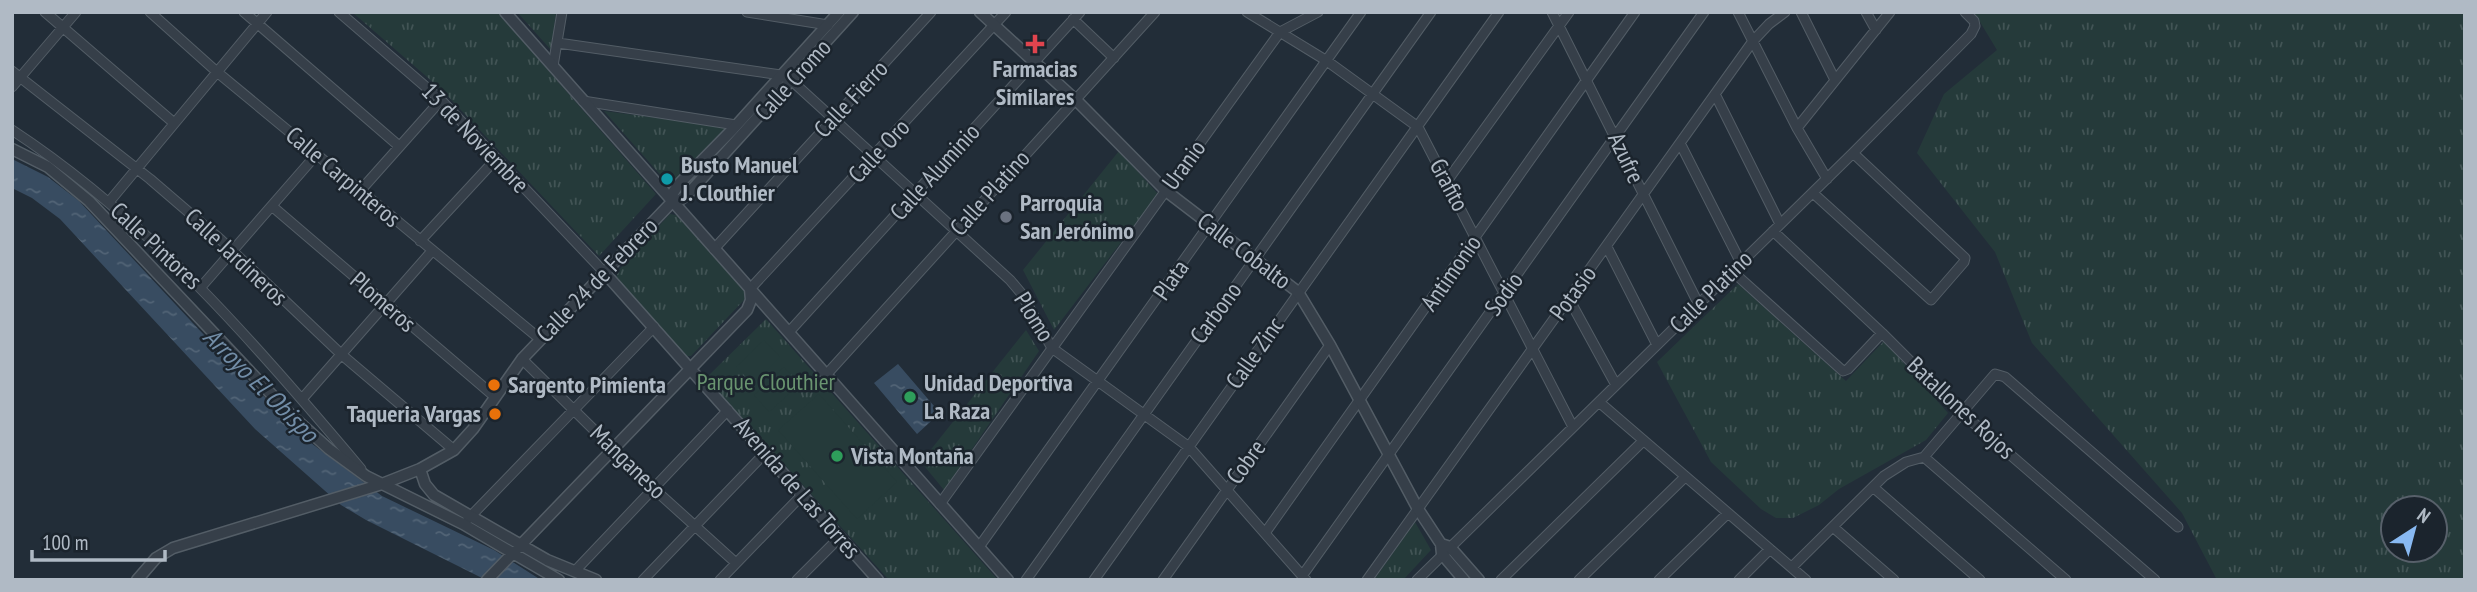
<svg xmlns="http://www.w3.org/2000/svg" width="2477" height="592" font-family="'PT Sans Narrow',sans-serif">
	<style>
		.park { fill: url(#park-tufts); fill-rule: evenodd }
		.garden { fill: #253a3a }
		.water { fill: url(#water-ripples) }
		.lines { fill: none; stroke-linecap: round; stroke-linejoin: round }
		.minor-casing { stroke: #535d66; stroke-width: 11 }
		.tertiary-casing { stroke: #535d66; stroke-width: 13 }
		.minor { stroke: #363f49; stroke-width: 9 }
		.tertiary { stroke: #363f49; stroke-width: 10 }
		.health-dot { fill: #e0444e; stroke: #1b242d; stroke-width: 2.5 }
		.culture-dot { fill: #0f9aa8; stroke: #1b242d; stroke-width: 2.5 }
		.worship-dot { fill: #6b7280; stroke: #1b242d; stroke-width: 2.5 }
		.food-dot { fill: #e8710a; stroke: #1b242d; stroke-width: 2.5 }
		.leisure-dot { fill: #2e9e5b; stroke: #1b242d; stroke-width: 2.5 }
		.labels { text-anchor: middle; stroke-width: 5; stroke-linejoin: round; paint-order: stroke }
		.poi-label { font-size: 24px; font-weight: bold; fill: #b0bac5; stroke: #1b242d; text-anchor: start }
		.street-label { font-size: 24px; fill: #b0bac5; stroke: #1b242d }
		.park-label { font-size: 24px; fill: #699470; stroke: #1b242d }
		.water-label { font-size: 26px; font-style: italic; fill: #728da7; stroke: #1b242d }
	</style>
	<defs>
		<pattern id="park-tufts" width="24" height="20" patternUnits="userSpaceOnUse" patternTransform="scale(1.75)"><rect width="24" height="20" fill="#253a3a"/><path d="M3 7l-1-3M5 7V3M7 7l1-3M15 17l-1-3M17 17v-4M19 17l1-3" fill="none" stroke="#425455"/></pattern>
		<pattern id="water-ripples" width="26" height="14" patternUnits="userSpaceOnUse" patternTransform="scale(1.75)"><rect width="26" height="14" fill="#384c61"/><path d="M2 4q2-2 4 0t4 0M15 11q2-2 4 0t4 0" fill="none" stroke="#526476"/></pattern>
	</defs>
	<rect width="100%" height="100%" fill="#222d38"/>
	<path class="park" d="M 352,12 L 497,12 L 656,194 L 599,256 L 442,90 Z
		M 517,12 L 556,12 L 551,50 Z
		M 1974,12 L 2465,12 L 2465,580 L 2217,580 L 2182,513 L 2032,343 L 1995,252 L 1917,153 L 1944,94 L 1997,50 ZM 2393,508 L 2435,508 L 2435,550 L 2393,550 Z
		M 604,111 L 727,127 L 671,187 Z
		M 1119,151 L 1158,194 L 1054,330 L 1023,270 Z
		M 670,214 L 676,215 L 745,291 L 745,299 L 691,356 L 685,356 L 617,279 L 617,272 Z
		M 1738,284 L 1846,381 L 1884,341 L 1948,413 L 1926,440 L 1839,489 L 1819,505 L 1793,518 L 1776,518 L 1761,509 L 1711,462 L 1657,362 Z
		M 766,319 L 998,580 L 889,580 L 706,378 Z
		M 1026,330 L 1039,351 L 944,490 L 921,462 Z
		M 1415,522 L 1431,550 L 1403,580 L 1374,580 Z"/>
	<path class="garden" d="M 764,340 L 780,357 L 753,384 L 736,367 Z
		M 784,367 L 800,384 L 769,412 L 754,395 Z
		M 819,394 L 897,482 L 857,519 L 778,430 Z"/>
	<path class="water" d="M 12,159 L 48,177 L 79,201 L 232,365 L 311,443 L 382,496 L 494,550 L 541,580 L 486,580 L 366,520 L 341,505 L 255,429 L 60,219 L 32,198 L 12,188 Z
		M 898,364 L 940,413 L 917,434 L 874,383 Z"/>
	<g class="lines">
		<g class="minor-casing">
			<path id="minor" d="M 45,12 L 174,123
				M 150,12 L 217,72 L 540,339
				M 244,12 L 399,146
				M 339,12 L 441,100 L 604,272
				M 747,12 L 828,25
				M 1247,12 L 1327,61 L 1418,127 L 1573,427
				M 1552,12 L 1699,305
				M 1738,12 L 1797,128 L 1827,179
				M 1801,12 L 1835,80
				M 1866,12 L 1876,30
				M 1073,19 L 1114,58
				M 558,43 L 781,75 L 792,81 L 1010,280 L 1021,293 L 1052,348 L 1189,447 L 1306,580
				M 553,66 L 562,12
				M 12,71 L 150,179 L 221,240 L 342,355 L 454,450
				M 12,87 L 76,12
				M 1715,94 L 1780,224
				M 583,101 L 736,125
				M 1797,128 L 1890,12
				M 12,130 C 149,220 257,345 361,469
				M 1680,143 L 1741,263
				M 1447,181 L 1569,12
				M 360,191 L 441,100
				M 1813,193 L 1931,300 L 1964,262 L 1965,258 L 1853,153
				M 109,202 L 267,12
				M 273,207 L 494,396
				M 1773,231 L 1882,333 L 1961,412 L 2155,580
				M 420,241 L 495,160
				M 1607,247 L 1657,345
				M 714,249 L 931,12
				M 1732,271 L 1843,371 L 1848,369 L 1882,333
				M 201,287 L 316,155
				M 750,289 L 1006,12
				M 1569,299 L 1616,385
				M 789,332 L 1080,12
				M 522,359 L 653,488 L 736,563
				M 826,375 L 1155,12
				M 302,399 L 432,251
				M 1599,402 L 1806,580
				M 1924,457 L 2066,580
				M 1873,487 L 1980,580
				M 940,504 L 1280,32 L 1318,12
				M 468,519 L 654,327
				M 1833,527 L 1894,580
				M 1265,533 L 1635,12
				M 979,547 L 1361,12
				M 1792,567 L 1884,476 L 1906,462 L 1924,457 L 1995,374 L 2005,377 L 2178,527
				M 575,571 L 728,410
				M 1302,576 L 1704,12
				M 643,580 L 765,453
				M 720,580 L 802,495
				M 797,580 L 840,537
				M 1026,580 L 1431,12
				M 1094,580 L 1499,12
				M 1163,580 L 1330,345
				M 1367,580 L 1753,41 L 1769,24 L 1785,12
				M 1417,580 L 1853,153 L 1971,34 L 1975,26 L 1974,21 L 1965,12
				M 1501,580 L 1643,441
				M 1579,580 L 1685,477
				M 1659,580 L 1727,514
				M 1739,580 L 1770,549"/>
		</g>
		<g class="tertiary-casing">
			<path id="tertiary" d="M 505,12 L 1008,580
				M 980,12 L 1080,104 L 1166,191 L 1298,292 L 1330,345 L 1418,509 L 1441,544 L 1442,554 L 1464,580
				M 12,149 L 48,167 L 89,201 L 290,414 L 329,449 L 366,476 L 463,524 L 559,580
				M 672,202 L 673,193 L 678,185 L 733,129 L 839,12
				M 604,272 L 878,580
				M 420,469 L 425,484 L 434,495 L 547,560 L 596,580
				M 1441,544 L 1450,547 L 1479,580
				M 137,580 L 156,558 L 173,548 L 382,484 L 420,469 L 454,450 L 473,429 L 522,359 L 672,202 L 680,200 L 688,194 L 853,12
				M 487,580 L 747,310 L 751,300 L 750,289"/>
		</g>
		<use href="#minor" class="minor"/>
		<use href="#tertiary" class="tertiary"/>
	</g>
	<path class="health-dot" d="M1031.5 33.5h7v7h7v7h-7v7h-7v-7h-7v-7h7z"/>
	<circle class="culture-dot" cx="667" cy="179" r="7"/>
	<circle class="worship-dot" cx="1006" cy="217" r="7"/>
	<g class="food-dot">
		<circle cx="494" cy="385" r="7"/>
		<circle cx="495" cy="414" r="7"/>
	</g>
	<g class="leisure-dot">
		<circle cx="910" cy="397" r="7"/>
		<circle cx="837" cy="456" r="7"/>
	</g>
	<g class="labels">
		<g class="poi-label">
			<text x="1035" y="77" text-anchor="middle">Farmacias<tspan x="1035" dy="28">Similares</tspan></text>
			<text x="681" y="173">Busto Manuel<tspan x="681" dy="28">J. Clouthier</tspan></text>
			<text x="1020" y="211">Parroquia<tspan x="1020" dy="28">San Jerónimo</tspan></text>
			<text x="924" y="391">Unidad Deportiva<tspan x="924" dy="28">La Raza</tspan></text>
			<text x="508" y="393">Sargento Pimienta</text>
			<text x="481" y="422" text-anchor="end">Taqueria Vargas</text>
			<text x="851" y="464">Vista Montaña</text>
		</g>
		<g class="street-label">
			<text transform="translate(793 80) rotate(-48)" y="8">Calle Cromo</text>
			<text transform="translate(851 99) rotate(-47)" y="8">Calle Fierro</text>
			<text transform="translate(475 138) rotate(46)" y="8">13 de Noviembre</text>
			<text transform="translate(879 151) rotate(-47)" y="8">Calle Oro</text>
			<text transform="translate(1626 158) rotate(65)" y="8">Azufre</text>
			<text transform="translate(1184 165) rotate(-54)" y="8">Uranio</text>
			<text transform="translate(935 172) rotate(-48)" y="8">Calle Aluminio</text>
			<text transform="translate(343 177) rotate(40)" y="8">Calle Carpinteros</text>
			<text transform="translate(1449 185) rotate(62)" y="8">Grafito</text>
			<text transform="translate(990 193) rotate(-48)" y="8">Calle Platino</text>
			<text transform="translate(156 246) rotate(43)" y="8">Calle Pintores</text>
			<text transform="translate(1244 251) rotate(37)" y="8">Calle Cobalto</text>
			<text transform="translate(236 257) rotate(43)" y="8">Calle Jardineros</text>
			<text transform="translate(1451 273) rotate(-55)" y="8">Antimonio</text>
			<text transform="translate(597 280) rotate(-46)" y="8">Calle 24 de Febrero</text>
			<text transform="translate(1171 280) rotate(-55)" y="8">Plata</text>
			<text transform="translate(1711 292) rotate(-45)" y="8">Calle Platino</text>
			<text transform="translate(1573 293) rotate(-54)" y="8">Potasio</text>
			<text transform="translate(1504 294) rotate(-54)" y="8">Sodio</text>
			<text transform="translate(383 302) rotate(41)" y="8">Plomeros</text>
			<text transform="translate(1216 313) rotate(-54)" y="8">Carbono</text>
			<text transform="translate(1034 317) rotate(58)" y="8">Plomo</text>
			<text transform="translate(1255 353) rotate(-55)" y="8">Calle Zinc</text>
			<text transform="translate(1961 408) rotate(43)" y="8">Batallones Rojos</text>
			<text transform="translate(628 462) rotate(44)" y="8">Manganeso</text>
			<text transform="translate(1246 462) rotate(-54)" y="8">Cobre</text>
			<text transform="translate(797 488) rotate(49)" y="8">Avenida de Las Torres</text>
		</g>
		<g class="park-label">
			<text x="766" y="390">Parque Clouthier</text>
		</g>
		<g class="water-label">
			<text transform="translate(261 385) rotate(45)" y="9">Arroyo El Obispo</text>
		</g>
	</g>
	<rect width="2477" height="592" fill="none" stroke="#b0bac5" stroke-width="28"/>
	<g transform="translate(2414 529) rotate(36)"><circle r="33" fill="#1b242d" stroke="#57606a" stroke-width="2"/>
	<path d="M0-5L12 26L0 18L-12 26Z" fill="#88b9f2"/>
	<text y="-10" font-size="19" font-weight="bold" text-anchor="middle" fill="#b0bac5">N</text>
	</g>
	<path d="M32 550v10h133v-10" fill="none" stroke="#b0bac5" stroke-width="3.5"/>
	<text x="42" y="550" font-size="21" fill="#b0bac5" stroke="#1b242d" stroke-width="5" paint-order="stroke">100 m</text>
</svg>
